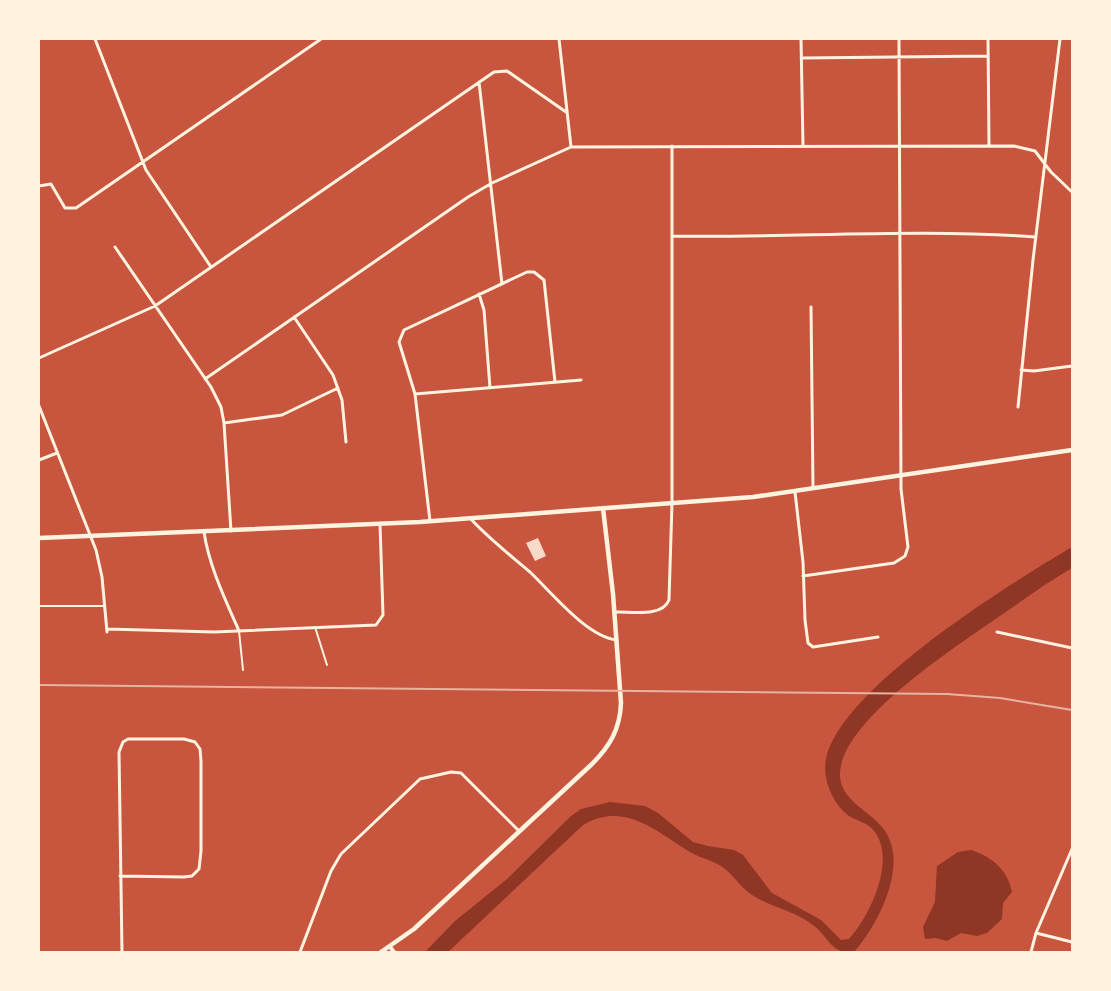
<svg xmlns="http://www.w3.org/2000/svg" width="1111" height="991" font-family="'Roboto Serif',serif">
	<style>
		.water { fill: #8f3625 }
		.building { fill: #f7dbc8 }
		.lines { fill: none; stroke-linecap: round; stroke-linejoin: round }
		.service { stroke: #fff3e0; stroke-width: 2 }
		.minor { stroke: #fff3e0; stroke-width: 3 }
		.tertiary { stroke: #fff3e0; stroke-width: 4 }
		.secondary { stroke: #fff3e0; stroke-width: 4.5 }
		.rail { stroke: #e9b49f; stroke-width: 2 }
	</style>
	<rect width="100%" height="100%" fill="#c8553d"/>
	<path class="water" d="M 1072,547 L 1072,568 C 1046,583 1022,601 997,618 C 957,646 838,722 840,776 C 841,800 868,810 882,827 C 911,861 879,923 855,951 C 833,957 828,936 813,925 C 795,911 771,907 752,895 C 740,887 733,874 721,866 C 712,860 700,858 690,852 C 655,831 625,801 583,825 L 448,952 L 425,952 L 455,921 L 507,879 L 570,817 L 581,809 L 610,802 L 645,806 L 658,813 L 693,842 L 708,846 L 734,850 L 743,855 L 772,893 L 821,920 L 841,940 L 849,939 C 870,916 896,861 875,832 C 869,823 857,821 849,816 C 833,804 822,779 826,759 C 841,688 1010,584 1072,547 Z
		M 971,850 C 991,856 1008,870 1012,892 L 1003,903 L 1002,919 L 987,933 L 977,936 L 961,933 L 947,941 L 936,938 L 925,939 L 923,927 L 935,902 L 937,866 L 958,852 Z"/>
	<path class="building" d="M 538,538 L 546,556 L 535,561 L 526,543 Z"/>
	<g class="lines">
		<path class="service" d="M 39,606 L 104,606
			M 315,627 L 327,665
			M 239,631 L 243,670"/>
		<path class="minor" d="M 95,39 L 146,170 L 211,267
			M 559,39 L 571,147
			M 801,39 L 803,146
			M 988,39 L 989,145
			M 802,58 L 988,56
			M 479,82 L 502,284
			M 39,186 L 51,184 L 65,208 L 76,208 L 321,39
			M 672,236 C 793,238 915,228 1035,237
			M 115,247 L 211,387 L 221,407 L 224,423 L 231,531
			M 479,294 L 484,310 L 490,388
			M 811,307 L 813,488
			M 294,317 L 333,375 L 342,400 L 346,442
			M 39,358 L 155,306 L 494,72 L 507,71 L 566,112
			M 1021,370 L 1034,371 L 1072,366
			M 205,379 L 468,197 L 492,183 L 571,147 L 1014,146 L 1035,151 L 1051,172 L 1072,192
			M 415,394 L 581,380
			M 39,406 L 96,550 L 102,577 L 107,632
			M 1018,407 L 1033,260 L 1060,39
			M 224,423 L 282,415 L 338,388
			M 39,460 L 57,453
			M 795,492 L 803,562 L 805,620 L 808,643 L 813,647 L 878,637
			M 470,518 C 488,538 509,554 530,572 C 551,592 587,637 617,640
			M 430,521 L 415,394 L 399,342 L 404,330 L 527,272 L 534,272 L 544,280 L 555,382
			M 204,532 C 209,566 225,599 239,631
			M 803,576 L 894,563 L 905,556 L 908,547 L 901,489 L 899,39
			M 614,612 C 630,611 662,618 669,600 L 672,503 L 672,146
			M 107,629 L 214,632 L 376,625 L 383,615 L 380,524
			M 997,632 L 1072,648
			M 120,876 L 184,877 L 192,876 L 199,869 L 201,851 L 201,761 L 200,749 L 195,742 L 184,739 L 128,739 L 123,742 L 119,752 L 122,952
			M 1036,933 L 1072,942
			M 300,952 L 331,871 L 341,854 L 420,779 L 451,772 L 461,773 L 519,831
			M 1031,952 L 1036,933 L 1072,849"/>
		<path class="tertiary" d="M 390,947 L 394,952"/>
		<path class="secondary" d="M 39,538 L 420,522 L 753,497 L 1072,450
			M 381,952 L 414,929 L 592,764 C 610,746 620,729 621,703 L 613,594 L 603,508"/>
		<path class="rail" d="M 39,685 L 947,694 L 1000,698 L 1072,710"/>
	</g>
	<rect width="1111" height="991" fill="none" stroke="#fff3e0" stroke-width="80"/>
</svg>
